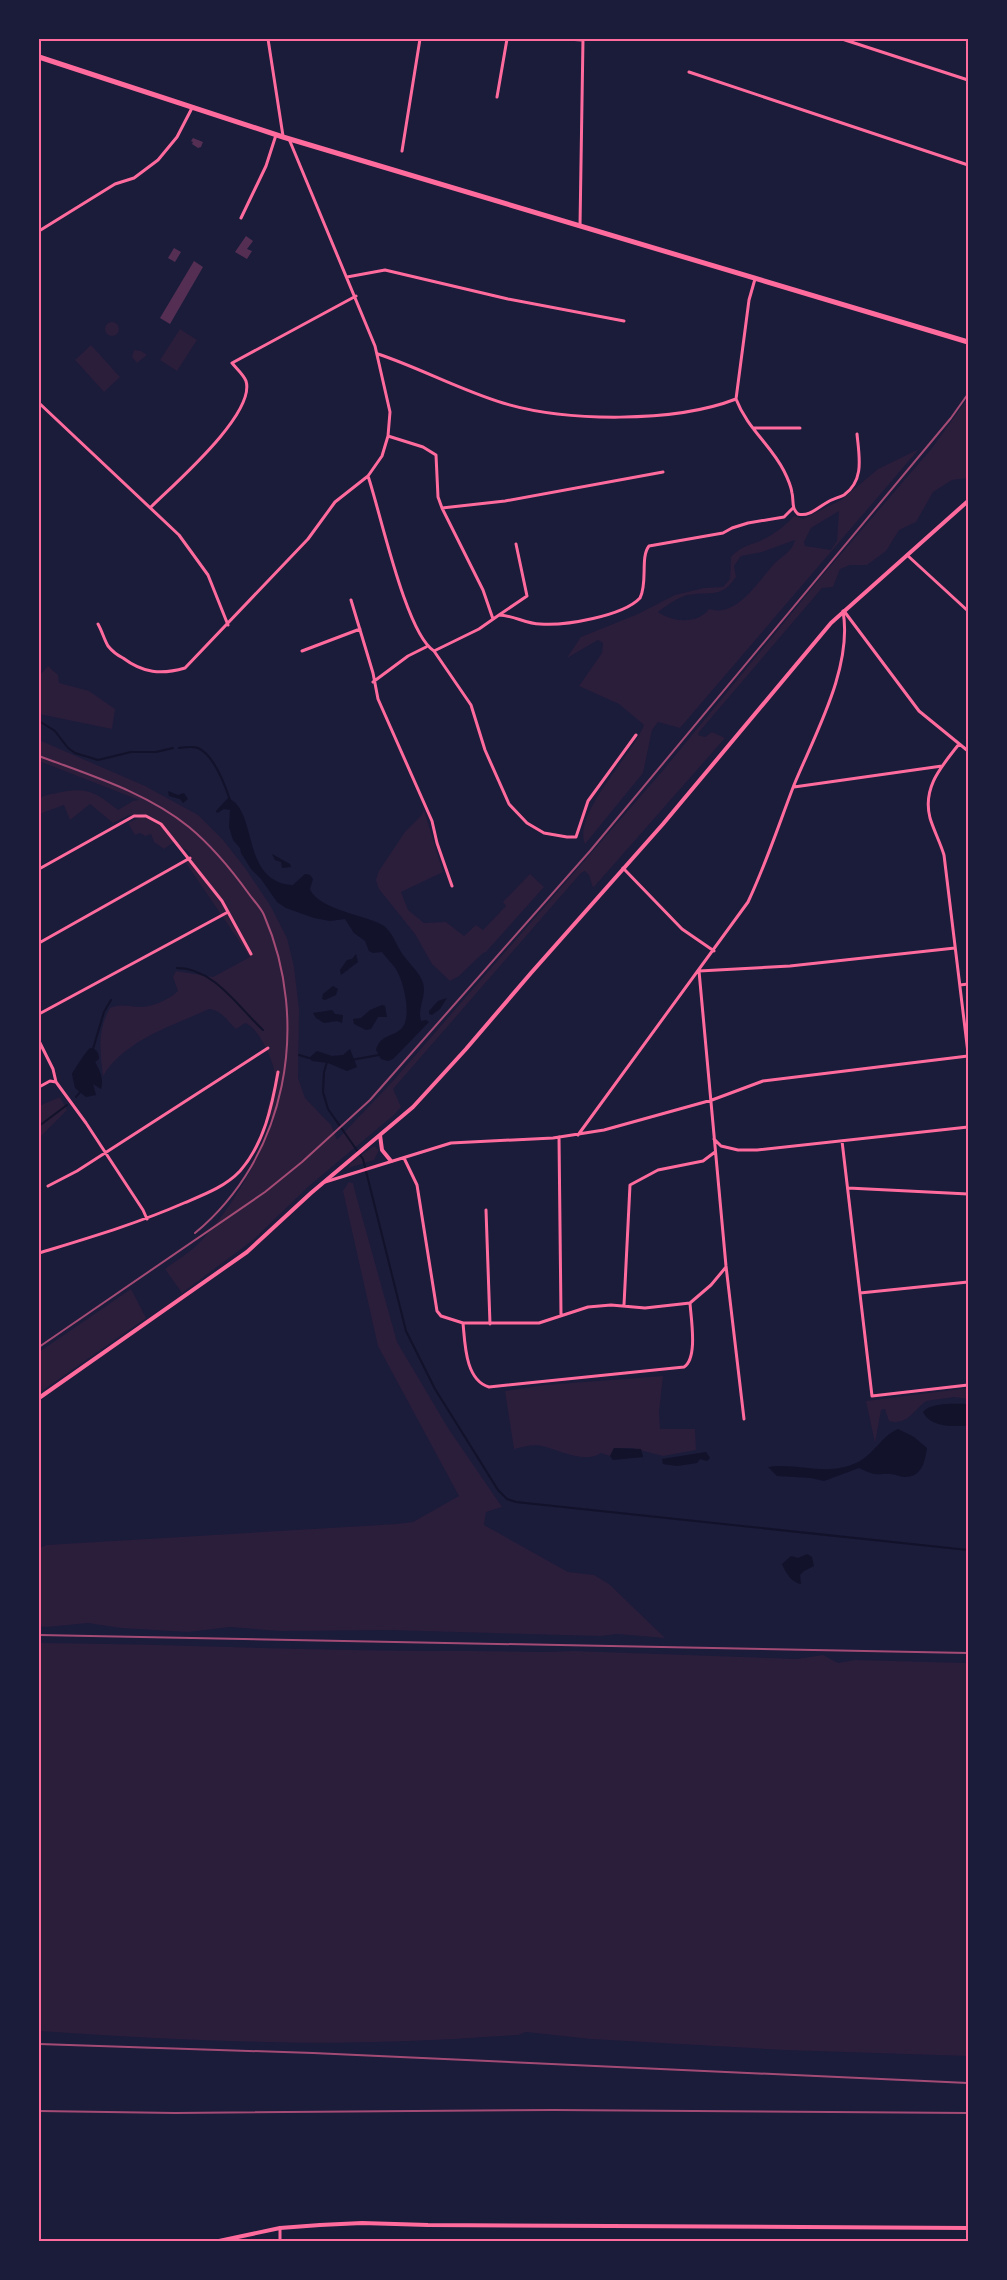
<svg xmlns="http://www.w3.org/2000/svg" width="1007" height="2280" font-family="'Source Sans 3',sans-serif">
	<style>
		.green { fill: #2a1e3b; fill-rule: evenodd }
		.water { fill: #12122b }
		.lines { fill: none; stroke-linecap: round; stroke-linejoin: round }
		.stream { stroke: #12122b; stroke-width: 2 }
		.building { fill: #542f53 }
		.minor { stroke: #ff6b9d; stroke-width: 3 }
		.tertiary { stroke: #ff6b9d; stroke-width: 4 }
		.trunk { stroke: #ff6b9d; stroke-width: 5 }
		.rail { stroke: #a44b75; stroke-width: 2 }
		.neatline { fill: none; stroke: #ff6b9d; stroke-width: 2 }
	</style>
	<rect width="100%" height="100%" fill="#1b1b3a"/>
	<path class="green" d="M105 329a7 7 0 1 1 14 0a7 7 0 1 1-14 0Z
		M 180,329 L 197,340 L 177,371 L 160,360 Z
		M 91,345 L 120,377 L 104,392 L 75,360 Z
		M 134,350 L 141,351 L 147,355 L 137,363 L 132,357 Z
		M 968,398 L 968,478 L 952,480 L 933,492 L 916,522 L 899,530 L 886,551 L 867,565 L 850,565 L 840,569 L 833,587 L 822,588 L 699,732 L 698,735 L 705,737 L 712,732 L 725,738 L 593,888 L 589,875 L 585,871 L 581,873 L 393,1089 L 401,1107 L 395,1114 L 309,1186 L 253,1240 L 182,1293 L 165,1269 C 177,1260 192,1251 202,1240 C 234,1205 256,1164 274,1120 L 266,1113 C 269,1102 274,1089 275,1078 C 276,1065 258,1026 245,1023 L 236,1029 C 226,1020 223,1011 209,1009 C 172,1026 125,1040 103,1076 C 100,1051 97,1031 110,1008 C 120,1004 128,1006 138,1007 C 150,1008 169,1000 178,991 L 173,977 L 176,971 L 213,977 L 250,957 L 186,863 L 192,859 L 189,852 L 174,842 L 164,849 L 154,842 L 151,834 L 145,836 L 140,833 L 135,835 L 128,823 L 138,818 L 140,814 L 129,815 L 113,823 L 90,804 L 70,820 L 64,805 L 39,814 L 39,799 C 44,795 51,794 57,793 C 86,786 96,792 118,810 L 133,801 L 139,800 L 39,761 L 39,740 L 145,786 L 198,815 L 223,840 L 245,868 L 270,905 L 287,938 L 294,967 L 299,1009 L 298,1078 L 305,1098 L 331,1125 L 337,1140 L 393,1081 L 665,768 L 822,576 L 932,448 Z
		M 919,449 L 680,728 L 658,722 L 652,730 L 643,773 L 585,844 C 572,814 632,756 644,725 L 619,704 L 579,686 L 602,653 L 603,643 L 598,640 L 567,658 L 581,637 L 638,614 L 675,595 L 704,588 L 723,587 L 730,579 L 731,557 C 743,544 751,546 766,538 C 777,532 786,525 794,516 L 803,519 L 841,500 L 878,469 ZM 839,511 L 837,541 L 831,550 L 805,546 L 804,542 L 811,528 ZM 795,540 C 792,552 783,555 775,563 C 758,581 737,618 709,609 C 697,625 672,622 658,612 C 666,606 678,597 688,595 C 711,591 721,599 736,577 L 734,566 L 741,556 L 762,552 Z
		M 48,666 L 58,675 L 59,683 L 89,691 L 115,709 L 112,729 L 39,714 L 39,676 Z
		M 424,810 L 443,872 L 401,892 L 408,910 L 424,923 L 446,922 L 464,936 L 476,925 L 483,930 L 506,906 L 503,902 L 530,874 L 544,887 L 486,952 L 483,953 L 459,976 L 450,981 L 432,964 L 415,934 L 379,889 L 376,880 L 379,871 L 405,832 L 421,816 Z
		M 60,1097 L 67,1110 L 39,1138 L 39,1106 Z
		M 374,1146 L 379,1150 L 374,1160 L 348,1168 L 351,1163 Z
		M 349,1182 L 353,1183 L 356,1195 L 397,1342 L 448,1428 L 502,1507 L 486,1512 L 484,1525 L 568,1572 L 594,1575 L 609,1584 L 665,1638 L 617,1634 L 600,1636 L 388,1630 L 281,1631 L 230,1627 L 188,1632 L 121,1628 L 88,1623 L 47,1627 L 39,1626 L 39,1548 L 47,1545 L 397,1524 L 413,1522 L 459,1496 L 378,1346 L 343,1191 Z
		M 131,1289 L 146,1318 L 39,1393 L 39,1352 Z
		M 663,1376 L 659,1412 L 660,1429 L 695,1429 L 696,1450 L 663,1456 L 632,1448 L 614,1448 L 610,1456 L 601,1453 C 584,1464 559,1450 542,1446 C 534,1444 523,1447 514,1449 L 505,1391 L 545,1385 Z
		M 968,1388 L 968,1399 L 954,1397 L 926,1401 C 914,1410 907,1426 889,1421 L 885,1409 L 881,1410 L 875,1443 L 866,1401 Z
		M 39,1643 C 183,1644 327,1652 471,1651 C 505,1651 539,1653 573,1651 L 797,1659 L 823,1655 L 838,1663 L 855,1660 L 968,1663 L 968,2056 L 784,2050 L 591,2039 L 526,2032 L 518,2035 C 481,2037 444,2040 408,2041 C 285,2046 161,2039 39,2031 Z"/>
	<path class="water" d="M 168,791 L 178,795 L 184,793 L 188,799 L 183,803 L 180,799 L 169,796 Z
		M 228,798 C 259,811 240,882 293,885 L 305,874 L 310,875 L 313,879 L 310,889 C 318,910 367,915 384,926 C 392,932 396,944 401,952 C 407,962 420,972 423,983 C 427,996 417,1008 421,1021 L 426,1020 L 429,1022 L 393,1059 L 388,1061 L 381,1059 L 376,1050 C 381,1033 393,1038 402,1028 C 412,1017 404,983 397,971 C 394,965 387,959 382,952 L 373,953 L 369,951 L 365,941 L 354,933 L 345,919 L 330,921 L 314,918 L 286,908 L 277,902 L 261,879 L 251,869 L 241,853 L 240,848 L 233,840 L 229,827 L 230,810 L 224,809 L 217,813 L 216,811 Z
		M 272,854 L 290,864 L 291,867 L 282,868 L 281,862 L 275,860 Z
		M 356,954 L 358,962 L 341,975 L 340,970 L 347,960 L 352,959 Z
		M 333,986 L 338,989 L 336,995 L 325,1000 L 322,999 L 323,994 Z
		M 447,998 L 440,1009 L 432,1015 L 429,1014 L 429,1011 L 438,1001 Z
		M 382,1005 L 385,1006 L 387,1017 L 378,1017 L 371,1029 L 366,1030 L 354,1024 L 353,1019 L 361,1018 L 370,1010 Z
		M 332,1010 L 335,1014 L 343,1015 L 342,1023 L 337,1021 L 324,1023 L 316,1018 L 313,1013 Z
		M 90,1048 C 97,1049 99,1053 99,1059 L 95,1062 C 100,1071 104,1079 101,1089 L 93,1084 L 96,1095 L 86,1097 L 75,1088 L 72,1074 C 74,1070 87,1050 90,1048 Z
		M 350,1049 L 357,1067 L 347,1071 L 328,1063 L 312,1061 L 309,1058 L 317,1051 L 332,1056 L 343,1055 Z
		M 968,1404 L 968,1426 C 953,1426 931,1428 923,1412 C 931,1402 956,1404 968,1404 Z
		M 898,1429 L 914,1437 L 927,1448 C 925,1461 922,1477 905,1477 C 900,1477 895,1474 890,1474 C 873,1474 876,1476 859,1468 L 824,1481 L 811,1478 L 777,1476 L 768,1467 C 796,1462 826,1477 856,1463 C 874,1455 881,1436 898,1429 Z
		M 614,1448 L 641,1449 L 643,1457 L 613,1460 L 610,1456 Z
		M 706,1452 L 710,1458 L 707,1461 L 700,1459 L 697,1463 L 677,1466 L 663,1464 L 662,1459 Z
		M 807,1554 L 812,1557 L 814,1566 L 804,1571 L 800,1575 L 801,1584 C 791,1582 786,1573 782,1564 L 791,1556 L 798,1558 Z"/>
	<g class="lines">
		<path class="stream" d="M 39,721 L 55,731 L 68,748 L 75,753 L 98,760 L 131,752 L 156,752 L 173,748
			M 179,748 C 185,747 193,746 198,748 C 214,755 225,785 230,800
			M 177,968 C 214,968 238,1007 263,1030
			M 93,1049 L 104,1012 L 111,1000
			M 299,1055 L 309,1058
			M 351,1060 L 379,1055
			M 327,1062 L 324,1072 L 323,1092 L 328,1109 L 363,1159 L 406,1331 L 435,1389 L 498,1490 L 507,1499 L 516,1502 L 968,1550
			M 76,1097 L 80,1092
			M 39,1126 L 67,1105"/>
	</g>
	<path class="building" d="M 193,138 L 203,142 L 201,147 L 198,148 L 192,144 L 193,142 L 191,141 Z
		M 246,236 L 253,241 L 247,249 L 252,251 L 247,259 L 235,252 Z
		M 174,248 L 181,252 L 175,262 L 168,258 Z
		M 194,261 L 203,267 L 170,324 L 160,318 Z"/>
	<g class="lines">
		<path class="minor" d="M 268,39 L 283,136
			M 566,39 L 583,40
			M 842,39 L 968,80
			M 689,72 L 968,165
			M 497,97 L 507,39
			M 402,151 L 420,39
			M 241,218 L 266,166 L 276,135
			M 580,226 L 583,39
			M 39,231 L 115,184 L 134,178 L 158,160 L 177,137 L 192,108
			M 347,277 L 385,270 L 508,299 L 624,321
			M 755,279 L 749,300 L 736,399 C 747,428 771,445 784,471 C 787,477 791,485 792,493 C 794,501 791,508 798,514 C 809,517 817,508 826,503 C 832,499 838,498 844,495 C 865,480 859,456 857,434
			M 378,354 C 420,368 460,390 503,403 C 566,422 674,423 736,399
			M 39,403 L 179,535 L 208,575 L 228,625
			M 753,428 L 800,428
			M 388,436 L 423,447 L 436,455 L 438,497 L 442,508 L 483,590 L 493,619
			M 368,476 C 380,511 406,634 434,651 L 471,705 L 485,750 L 509,804 L 527,823 L 544,833 L 567,837 L 576,837 L 588,801 L 636,735
			M 151,507 C 173,485 256,414 246,381 C 244,375 236,368 232,363 L 356,296
			M 442,508 L 505,501 L 663,472
			M 907,555 L 968,611
			M 351,600 L 373,673 L 378,699 L 432,821 L 437,843 L 452,886
			M 844,611 L 919,711 L 968,751
			M 499,615 L 527,596 L 516,544
			M 98,624 C 102,631 104,639 108,646 C 112,651 117,655 123,658 C 143,673 161,675 185,668 L 308,539 L 335,502 L 368,476 L 382,456 L 388,436 L 390,412 L 375,346 L 289,139
			M 302,651 L 360,629
			M 434,651 L 479,629 L 499,615 C 513,615 526,624 540,624 C 565,626 623,616 640,598 C 648,583 640,557 649,546 L 723,533 L 732,528 L 748,523 L 784,517 L 793,508
			M 373,682 L 408,656 L 426,647
			M 959,744 C 942,766 922,787 930,818 C 934,831 940,842 944,855 L 968,1053
			M 794,787 L 942,766
			M 623,868 L 682,929 L 714,951
			M 39,869 L 134,816 L 146,816 L 161,824 L 222,901 L 251,954
			M 39,943 L 190,858
			M 960,985 L 968,984
			M 39,1014 L 228,912
			M 39,1041 L 53,1069 L 56,1082 L 86,1123 L 143,1210 L 147,1219
			M 39,1087 L 50,1081 L 56,1082
			M 578,1135 L 748,902 C 766,864 779,824 794,785 C 815,734 853,667 843,611
			M 559,1137 L 561,1315
			M 714,1139 L 721,1146 L 738,1150 L 757,1150 L 968,1127
			M 842,1141 L 872,1396 L 968,1385
			M 404,1158 L 417,1185 L 437,1311 L 441,1316 L 463,1323 C 465,1343 465,1380 489,1387 L 684,1367 C 698,1358 691,1319 690,1303
			M 325,1182 L 451,1143 L 553,1138 L 604,1130 L 712,1100 L 763,1081 L 968,1056
			M 48,1186 L 77,1171 L 268,1048
			M 848,1188 L 968,1194
			M 486,1210 L 490,1324
			M 39,1253 C 88,1238 136,1224 184,1203 C 203,1195 225,1187 240,1171 C 264,1144 272,1106 278,1072
			M 860,1293 L 968,1282
			M 624,1305 L 630,1185 L 658,1170 L 703,1161 L 715,1152
			M 463,1323 L 539,1323 L 588,1307 L 611,1305 L 645,1308 L 690,1303 L 711,1285 L 726,1267
			M 744,1419 L 726,1266 L 699,971 L 790,966 L 955,948
			M 280,2241 L 280,2228"/>
		<path class="tertiary" d="M 380,1135 L 382,1150 L 391,1161
			M 39,1398 L 247,1252 L 311,1193 L 413,1107 L 466,1049 L 531,973 L 663,824 L 831,623 L 968,501
			M 219,2241 L 280,2228 L 320,2225 L 362,2223 L 428,2225 L 968,2228"/>
		<path class="trunk" d="M 39,57 L 283,137 L 968,342"/>
		<path class="rail" d="M 39,756 C 89,775 146,792 189,827 C 212,846 231,869 249,894 C 254,901 261,908 264,915 C 311,1023 287,1157 195,1233
			M 39,1347 L 265,1192 L 302,1162 L 370,1100 L 590,851 L 951,418 L 968,394
			M 39,1635 L 968,1653
			M 39,2044 L 313,2053 L 968,2083
			M 39,2111 L 175,2113 L 554,2110 L 968,2113"/>
	</g>
	<rect width="1007" height="2280" fill="none" stroke="#1b1b3a" stroke-width="80"/>
	<rect x="40" y="40" width="927" height="2200" class="neatline"/>
</svg>
